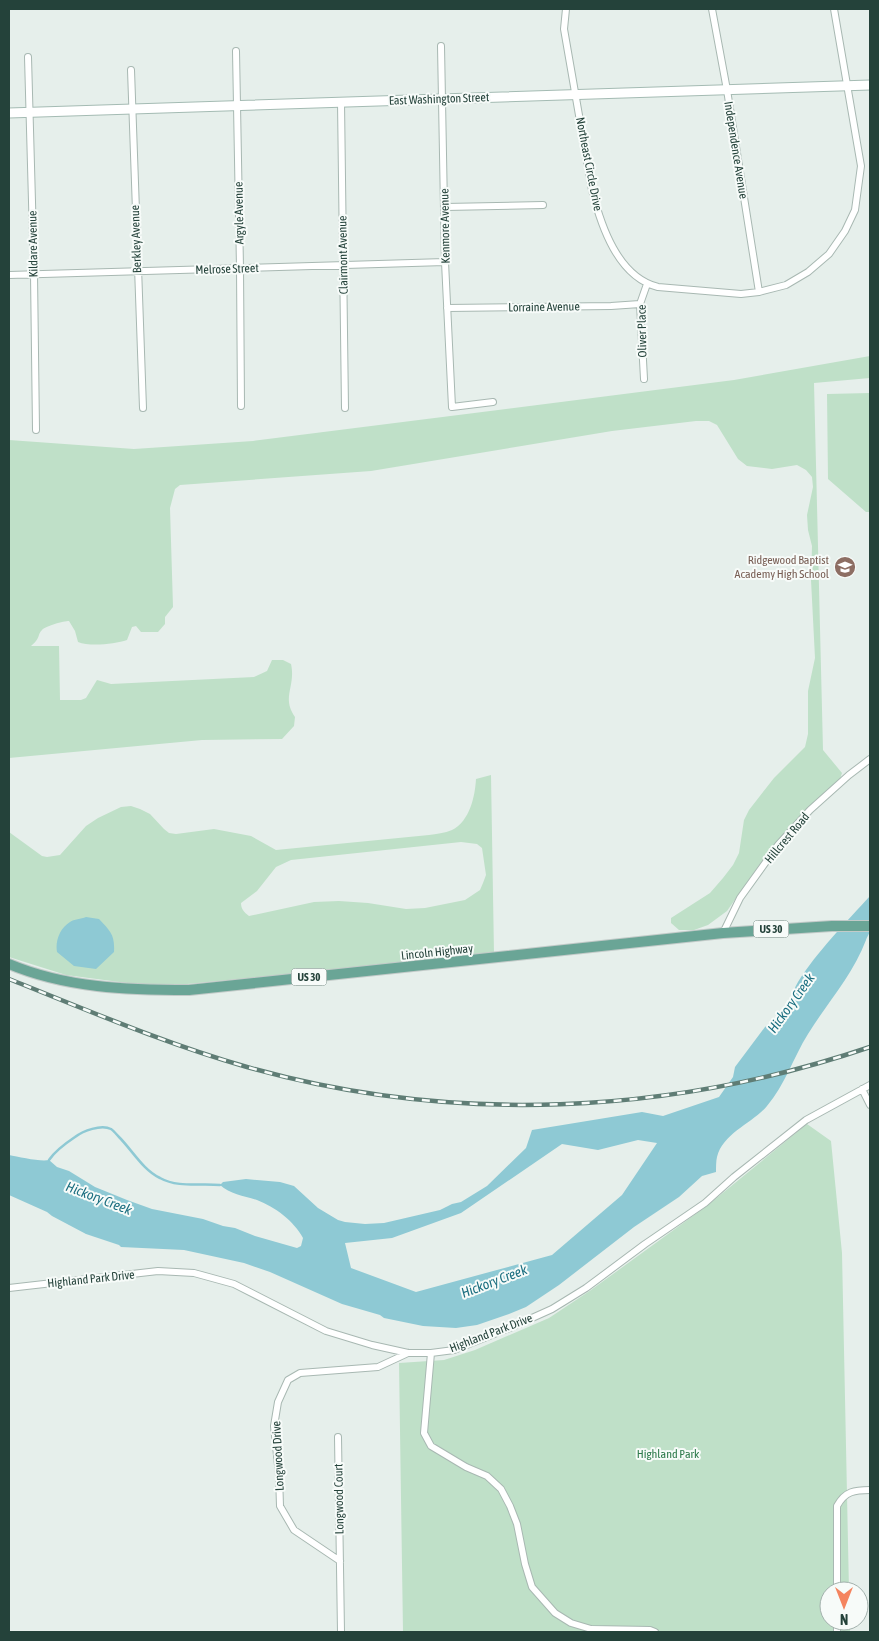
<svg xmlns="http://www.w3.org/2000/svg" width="879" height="1641" font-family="'Asap Condensed',sans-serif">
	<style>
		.green { fill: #bfe0c8; fill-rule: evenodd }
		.water { fill: #8ec9d4; fill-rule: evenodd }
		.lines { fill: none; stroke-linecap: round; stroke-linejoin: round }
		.stream { stroke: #8ec9d4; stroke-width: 2.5 }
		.street-casing { stroke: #a8b8b2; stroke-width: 8 }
		.secondary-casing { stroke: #a4bbb3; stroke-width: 11 }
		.primary-casing { stroke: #c2cac8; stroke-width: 12 }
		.street { stroke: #fff; stroke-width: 6 }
		.secondary { stroke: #fff; stroke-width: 9 }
		.primary { stroke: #6aa596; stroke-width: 10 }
		.rail-casing { stroke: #5f7d75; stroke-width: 4.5 }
		.rail { stroke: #f7fbf9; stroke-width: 2.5; stroke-dasharray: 8; stroke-linecap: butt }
		.labels { text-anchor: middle; stroke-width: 4; stroke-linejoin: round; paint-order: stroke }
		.shield { fill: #f7fbf9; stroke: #637a73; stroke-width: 1 }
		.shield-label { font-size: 11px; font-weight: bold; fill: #24423a }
		.street-label { font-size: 12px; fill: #24423a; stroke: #f7fbf9 }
		.education-label { font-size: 12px; fill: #785e54; stroke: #f7fbf9; text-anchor: end }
		.park-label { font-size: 12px; fill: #2d7a4b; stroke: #f7fbf9 }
		.water-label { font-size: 14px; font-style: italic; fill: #1c6f80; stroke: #f7fbf9 }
	</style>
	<rect width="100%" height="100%" fill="#e6efeb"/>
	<path class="green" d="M 870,356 L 870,378 L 814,383 L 823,750 L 842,773 L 840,779 L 791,825 L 759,865 L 727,911 L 708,925 L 694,930 L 679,930 L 671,923 L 671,918 L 710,893 L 723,878 L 733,865 L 739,853 L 744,820 L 749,810 L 774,778 L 805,747 L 808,734 L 808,691 L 815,658 L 811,580 L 812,546 L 808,530 L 807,515 L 813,487 L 812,477 L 806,470 L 797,465 L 772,469 L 747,466 L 738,459 L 717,425 L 709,421 L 696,421 L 612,431 L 371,471 L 180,485 L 175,489 L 170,508 L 173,607 L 165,617 L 165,624 L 158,632 L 141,632 L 136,626 L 132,627 L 127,640 C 115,644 90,647 78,642 L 75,631 L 69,621 C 64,621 45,626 42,630 C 37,635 41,638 31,646 L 59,646 L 60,700 L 81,700 L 86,698 L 97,680 L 111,684 L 254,677 L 267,671 L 272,660 L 283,660 L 291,664 C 296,687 281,697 295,717 L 294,726 L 282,739 L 202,740 L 9,758 L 9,440 L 134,449 L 253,441 L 734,380 Z
		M 870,393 L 870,512 L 866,512 L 828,479 L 827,394 Z
		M 491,775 L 494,954 L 167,986 L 135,984 L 66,975 L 9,957 L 9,832 L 42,856 L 47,857 L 60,855 L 86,826 L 98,818 L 121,807 L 131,806 L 140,809 L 150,814 L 164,829 L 169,833 L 176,834 L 214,829 L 251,836 L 276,850 L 429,835 C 436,834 445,833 452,830 C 470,821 475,796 476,779 ZM 461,842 L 477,844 L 482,848 L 486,875 L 483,883 L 480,890 L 465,900 L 425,908 L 406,909 L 368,903 L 339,901 L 314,902 L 249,916 C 244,912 241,909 241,903 L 257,891 L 276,867 L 291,860 Z
		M 807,1124 L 831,1141 L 842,1253 L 849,1591 L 829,1591 L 829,1621 L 850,1621 L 850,1632 L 403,1632 L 399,1363 L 444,1360 L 475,1350 L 549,1318 L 591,1290 L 708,1205 Z"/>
	<path class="water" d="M 870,896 C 870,906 872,920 870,930 C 870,933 867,937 866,940 C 853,975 827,1003 808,1034 C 793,1058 785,1085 767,1106 C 753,1123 723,1133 717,1157 C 716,1161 716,1167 716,1172 L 702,1176 L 679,1197 L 634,1227 L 559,1285 L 526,1307 L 509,1314 L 477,1325 L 456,1328 L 423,1326 L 384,1318 L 380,1315 L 342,1304 L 270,1272 L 244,1263 L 184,1250 L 121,1247 L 119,1245 L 86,1234 L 52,1216 L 47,1212 L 9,1195 L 9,1155 C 19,1157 41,1162 49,1160 L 57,1167 L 69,1171 L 95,1187 L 127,1200 L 152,1209 L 203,1219 L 223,1226 L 235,1228 L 255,1236 L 297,1248 L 301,1246 L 303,1238 C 294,1221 275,1207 257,1200 C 244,1196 230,1194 220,1185 L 223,1182 L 246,1179 L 280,1182 L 294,1186 L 318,1208 L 338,1220 L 345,1222 L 365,1224 L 384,1223 L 440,1210 L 452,1204 L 461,1202 L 487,1186 L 526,1148 L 532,1130 L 642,1112 L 663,1116 L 719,1097 L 733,1077 L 735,1067 L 765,1027 L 771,1022 L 780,1024 C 790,1011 790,995 798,982 C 816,953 847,921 870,896 ZM 638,1140 L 657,1143 L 622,1195 L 552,1255 L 416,1292 L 351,1268 L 345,1243 L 392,1238 L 461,1213 L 562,1144 L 598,1150 Z
		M 86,917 L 99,919 C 110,931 115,934 114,952 L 96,969 L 74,966 L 57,952 C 55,941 60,928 70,922 C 74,919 81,919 86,917 Z"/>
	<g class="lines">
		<path class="stream" d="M 49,1160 C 55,1151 66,1143 75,1137 C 83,1131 101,1124 111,1129 C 114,1131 117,1135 119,1137 C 132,1150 143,1170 160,1178 C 178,1188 200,1183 220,1185"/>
		<g class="street-casing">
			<path id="street" d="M 566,9 L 564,29 L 592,190 C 601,226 618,277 658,287 L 741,294 L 759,292 L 786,285 L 808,272 L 829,254 L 845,231 L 855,210 L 861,166 L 834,9
				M 712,9 L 727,90 L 759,292
				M 441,46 L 445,262 L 452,407 L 493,402
				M 236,51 L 240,268 L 241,406
				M 28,57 L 34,274 L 36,430
				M 131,70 L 143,408
				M 341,102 L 345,408
				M 445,207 L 543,205
				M 9,275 L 445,262
				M 447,308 L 611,306 L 640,304
				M 644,379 L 640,304 L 647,284
				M 723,933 L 740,898 L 778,845 L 810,810 L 849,775 L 870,759
				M 862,1089 L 870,1105
				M 9,1288 L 158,1271 L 194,1273 L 234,1284 L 326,1331 L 372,1345 L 408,1353 L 431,1353 L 454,1350 L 512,1327 L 552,1309 L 586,1288 L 645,1244 L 705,1203 L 734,1177 L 806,1120 L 870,1085
				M 431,1353 L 424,1433 L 431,1446 L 466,1467 L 487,1476 L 501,1489 L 510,1506 L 517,1524 L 525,1564 L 532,1587 L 555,1613 L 571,1623 L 591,1629 L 650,1630 L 655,1632
				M 338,1437 L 341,1632
				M 340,1561 L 294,1530 L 280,1506 L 279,1475 L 274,1426 L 278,1402 L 288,1380 L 300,1373 L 378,1367 L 408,1353
				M 837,1591 L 837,1506 C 845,1491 855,1490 870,1490
				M 837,1632 L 837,1621"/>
		</g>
		<g class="secondary-casing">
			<path id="secondary" d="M 9,113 L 870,85"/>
		</g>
		<g class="primary-casing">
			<path id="primary" d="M 9,964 C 66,988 128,990 189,990 L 723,933 L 832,926 L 870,926"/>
		</g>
		<use href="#street" class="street"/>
		<use href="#secondary" class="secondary"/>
		<use href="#primary" class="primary"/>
		<g class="rail-casing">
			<path id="rail" d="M 9,979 C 87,1010 166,1044 247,1067 C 452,1125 670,1115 870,1047"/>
		</g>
		<use href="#rail" class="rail"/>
	</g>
	<defs>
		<g id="school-disc" transform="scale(1.125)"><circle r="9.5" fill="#8d6e63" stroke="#f7fbf9"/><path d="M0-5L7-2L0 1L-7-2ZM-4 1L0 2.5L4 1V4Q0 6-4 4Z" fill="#fff"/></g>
	</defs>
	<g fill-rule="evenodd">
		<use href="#school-disc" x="845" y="567"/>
	</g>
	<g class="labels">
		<g class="shield">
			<rect x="753.5" y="920.5" width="35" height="17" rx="4"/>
			<rect x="291.5" y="968.5" width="35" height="17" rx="4"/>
		</g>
		<g class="shield-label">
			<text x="771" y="933">US 30</text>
			<text x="309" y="981">US 30</text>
		</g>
		<g class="street-label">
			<text transform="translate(439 99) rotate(-2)" y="4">East Washington Street</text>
			<text transform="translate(736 150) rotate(81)" y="4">Independence Avenue</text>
			<text transform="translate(589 164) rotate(79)" y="4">Northeast Circle Drive</text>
			<text transform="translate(239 213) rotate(-91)" y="4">Argyle Avenue</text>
			<text transform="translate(445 226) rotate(-91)" y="4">Kenmore Avenue</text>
			<text transform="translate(136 239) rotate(-92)" y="4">Berkley Avenue</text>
			<text transform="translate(33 244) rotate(-91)" y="4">Kildare Avenue</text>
			<text transform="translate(343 255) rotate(-91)" y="4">Clairmont Avenue</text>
			<text transform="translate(227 269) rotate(-2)" y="4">Melrose Street</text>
			<text transform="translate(544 307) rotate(-1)" y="4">Lorraine Avenue</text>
			<text transform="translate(642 331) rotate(-91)" y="4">Oliver Place</text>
			<text transform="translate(787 838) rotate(-50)" y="4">Hillcrest Road</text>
			<text transform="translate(437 952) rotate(-6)" y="4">Lincoln Highway</text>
			<text transform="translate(91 1279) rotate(-6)" y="4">Highland Park Drive</text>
			<text transform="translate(491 1333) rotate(-21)" y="4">Highland Park Drive</text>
			<text transform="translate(278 1456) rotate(-93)" y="4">Longwood Drive</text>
			<text transform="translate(339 1499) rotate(-91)" y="4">Longwood Court</text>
		</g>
		<g class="education-label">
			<text x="829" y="564">Ridgewood Baptist<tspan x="829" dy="14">Academy High School</tspan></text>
		</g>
		<g class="park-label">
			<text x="668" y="1458">Highland Park</text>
		</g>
		<g class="water-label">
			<text transform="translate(791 1003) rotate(-54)" y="5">Hickory Creek</text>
			<text transform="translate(99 1198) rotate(21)" y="5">Hickory Creek</text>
			<text transform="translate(494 1281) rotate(-21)" y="5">Hickory Creek</text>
		</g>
	</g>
	<rect width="879" height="1641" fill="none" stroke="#24423a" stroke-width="20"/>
	<g transform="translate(844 1606) rotate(180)"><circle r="24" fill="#f7fbf9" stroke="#a3b1ad"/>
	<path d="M0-4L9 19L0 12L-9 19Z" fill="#f4845f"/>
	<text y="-8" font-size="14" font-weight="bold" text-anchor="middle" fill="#24423a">N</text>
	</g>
</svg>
